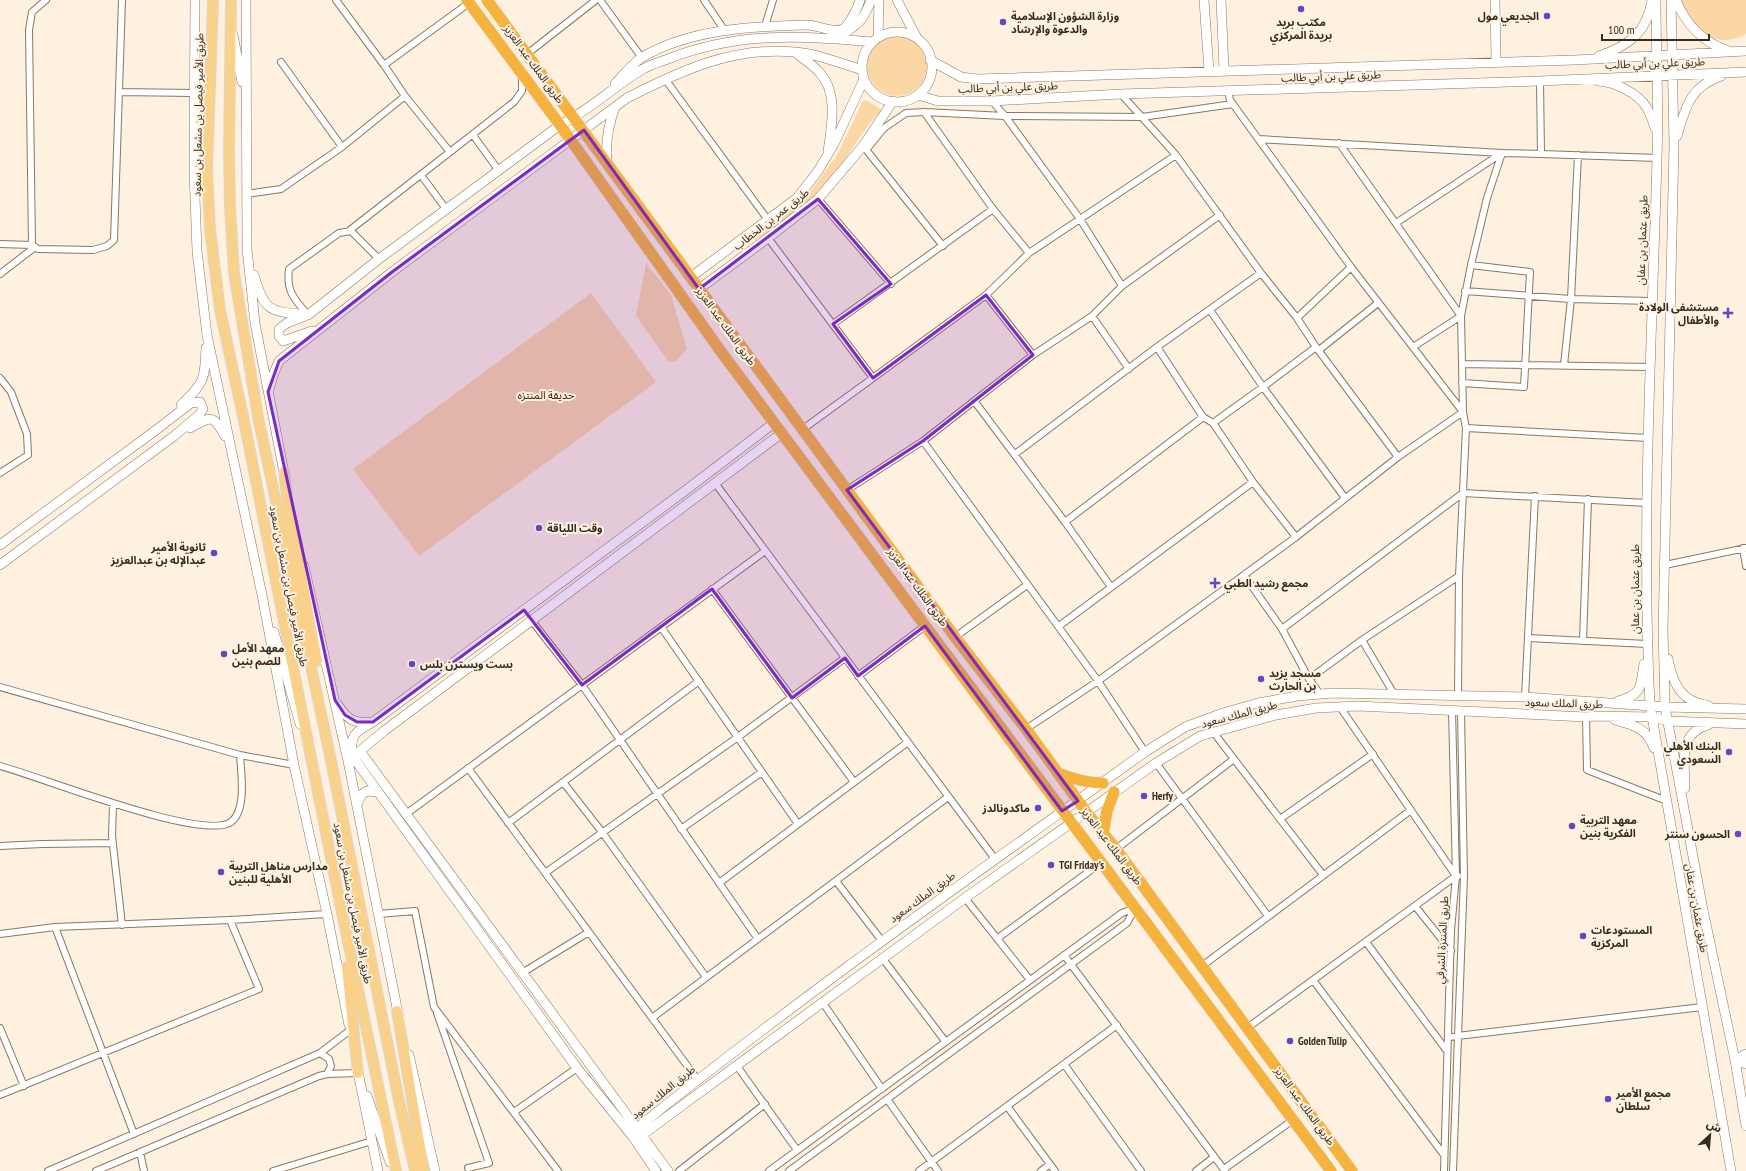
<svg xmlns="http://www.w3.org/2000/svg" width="1746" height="1171" font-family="'PT Sans Narrow','Noto Sans Arabic',sans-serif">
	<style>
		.green { fill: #fad7a5 }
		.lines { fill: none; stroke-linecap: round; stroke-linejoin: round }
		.street-casing { stroke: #8b795e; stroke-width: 8 }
		.secondary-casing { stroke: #8b795e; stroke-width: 10 }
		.primary-casing { stroke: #dad9d7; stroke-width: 12 }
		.highway-casing { stroke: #dad9d7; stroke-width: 12 }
		.street { stroke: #fff; stroke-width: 6 }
		.secondary { stroke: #fff; stroke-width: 9 }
		.primary { stroke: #f9d18b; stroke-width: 10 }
		.highway { stroke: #f5b33e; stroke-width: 11 }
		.marked { fill: #7b2cbf; fill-opacity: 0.2; stroke: #7b2cbf; stroke-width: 3; stroke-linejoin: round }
		.poi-dot { fill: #6048c0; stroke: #fef1e0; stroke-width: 1.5 }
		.labels { text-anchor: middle; stroke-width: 4; stroke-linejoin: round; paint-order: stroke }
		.poi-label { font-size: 11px; font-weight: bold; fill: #342c21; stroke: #fef1e0; text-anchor: start }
		.street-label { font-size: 11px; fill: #342c21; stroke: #fef1e0 }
		.park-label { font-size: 11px; fill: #3c2600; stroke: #fef1e0 }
	</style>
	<rect width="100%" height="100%" fill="#fef1e0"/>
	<path class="green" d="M 1681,0 L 1746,0 L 1746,34 C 1716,51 1690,29 1681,0 Z
		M867 66a30 30 0 1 1 60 0a30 30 0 1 1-60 0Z
		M 866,100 L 882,110 C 859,132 846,163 824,186 C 804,207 779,224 755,241 L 753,239 L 810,192 L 837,155 L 863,101 Z
		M 646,263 L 671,295 L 687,349 L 676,361 L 669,362 L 668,361 L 636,316 Z
		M 591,293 L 656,382 L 419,556 L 353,469 Z"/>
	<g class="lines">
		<g class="street-casing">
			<path id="street" d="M 46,0 L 32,12 L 29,30 L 32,245 L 38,249 L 93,250 L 107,246 L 114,240 L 122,0
				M 336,0 L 384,65
				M 600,0 L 642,58
				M 704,0 L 725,31
				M 765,26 L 773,0
				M 527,54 L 596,0
				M 281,62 L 342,147
				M 665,79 L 768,220
				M 119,92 L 194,93
				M 1121,94 L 1176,155 L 1261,273 L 1297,318 L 1316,347 L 1398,457
				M 405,96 L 450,152
				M 992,101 L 1005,116 L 1080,219 L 1122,286
				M 924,112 L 993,209 L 1029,253
				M 473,135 L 499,171
				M 1259,139 L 1502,153
				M 1339,143 L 1461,316 L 1413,347
				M 864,147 L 943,246
				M 866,150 L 884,128 L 906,113 L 924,112 L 1005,116 L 1142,117 L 1233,104
				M 1541,154 L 1657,158
				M 421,175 L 446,209
				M 246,194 L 281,189 L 342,147 L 405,96 L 384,65 L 469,3
				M 818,199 L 891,284
				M 1396,223 L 1502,153
				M 768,238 L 873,378 L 986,295 L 1029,253 L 1176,155
				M 0,244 L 32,245
				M 379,259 L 350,230 L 514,102 L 522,91 L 522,76
				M 0,274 L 35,247
				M 1465,291 L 1571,299 L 1651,301
				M 986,295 L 1033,355
				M 1210,310 L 1263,387 L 1345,498
				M 308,315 C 294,299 286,291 289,269 L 339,233 L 351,231
				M 1092,316 L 1129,369
				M 1297,318 L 1351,267
				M 833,324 L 993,209
				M 1157,347 L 1203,417 L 1213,423 L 1253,482 L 1296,537
				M 1319,350 L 1378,303
				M 1462,364 L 1650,367
				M 1564,365 L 1571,299 L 1578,155
				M 0,378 L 11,392 L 27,434 L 28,455 L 0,473
				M 1462,383 L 1524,387 L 1530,272 L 1471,265
				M 975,402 L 1065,522 L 1111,587
				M 1213,423 L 1263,387 L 1316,347
				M 1466,428 L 1648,438
				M 803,429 L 873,378
				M 923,441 L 1098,681 L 1145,752
				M 1015,454 L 1157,347 L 1261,273
				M 715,483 L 995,859
				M 847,490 L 923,441 L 1033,355 L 1092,316 L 1122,286 L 1220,215
				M 1065,522 L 1203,417
				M 1743,548 L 1746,566
				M 1665,565 L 1746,548
				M 1244,575 L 1282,629 L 1309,679 L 1320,694
				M 712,589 L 854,782
				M 532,621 L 582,685 L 758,939
				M 1059,626 L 1253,482
				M 661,627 L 798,824
				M 1282,629 L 1463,493 L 1647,503
				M 955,637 L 1027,585
				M 1528,638 L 1647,644
				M 1362,640 L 1394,694
				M 1583,641 L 1588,499
				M 858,676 L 925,626
				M 1309,679 L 1362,640 L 1459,576
				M 0,687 L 240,755 L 294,765
				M 1458,694 L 1459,576 L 1466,428 L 1463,412 L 1461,316 L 1471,265 L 1487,198 L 1502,153 L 1541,154 L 1540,81
				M 1525,697 L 1535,496
				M 1340,707 L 1456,876
				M 1586,717 L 1587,770 L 1667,801
				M 1026,729 L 1098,681 L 1244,575 L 1296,537 L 1398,457 L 1463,412 L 1351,267 L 1230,100 L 1228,91
				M 1214,733 L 1323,875
				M 1156,763 L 1268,916
				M 0,766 C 39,776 203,842 231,822 C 247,810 241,773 240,755
				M 468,768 L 697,1079
				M 563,782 L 602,832 L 706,977
				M 113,803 L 112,836 L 122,925
				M 406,814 L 765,551
				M 1280,819 L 1373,754
				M 508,823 L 699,681
				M 681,829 L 762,772
				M 0,846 L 42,844 L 113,843
				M 1116,849 L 1234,759
				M 545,873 L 738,737 L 845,658
				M 836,881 L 882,941
				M 719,883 L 908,742
				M 965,898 L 1030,980
				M 1415,906 L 1451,951
				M 378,914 L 415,911 L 434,1007 L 558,1171
				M 55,927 L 134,1134
				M 0,934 L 55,927 L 230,920 L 327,914
				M 998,938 L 1102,862
				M 1366,942 L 1447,1051
				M 1064,955 L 1225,1171
				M 883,959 L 945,1041
				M 1202,966 L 1411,810
				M 522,973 L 589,932
				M 1313,980 L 1444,1155
				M 823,1003 L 882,1089
				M 437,1013 L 489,1163 L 468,1168
				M 652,1018 L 948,797
				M 0,1028 L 24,1086
				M 1247,1028 L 1456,876 L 1458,876
				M 1449,1037 L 1702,1007
				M 320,1053 L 329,1059 L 331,1066 L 327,1074
				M 1064,1064 L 1141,1171
				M 737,1066 L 797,1150
				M 0,1095 L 259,989 L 230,920
				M 887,1099 L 938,1171
				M 1007,1106 L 1055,1171
				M 514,1112 L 577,1068
				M 140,1152 L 144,1171
				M 1224,1169 L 1293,1120
				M 48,1171 L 320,1053 L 349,1031
				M 96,1171 L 319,1076 L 327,1074 L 358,1073
				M 273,1171 L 372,1141
				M 679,1171 L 765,1104
				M 769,1171 L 1122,913 L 1135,908
				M 789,1171 L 1127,923 L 1135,908
				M 919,1171 L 1117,1025
				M 1041,1171 L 1050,1164
				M 1196,1171 L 1214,1157
				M 1444,1171 L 1451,930 L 1456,876 L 1452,710
				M 1453,1171 L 1464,876 L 1461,711"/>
		</g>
		<g class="secondary-casing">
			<path id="secondary" d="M 195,0 L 194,171 L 197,251 L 207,335 L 262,595 L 294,765 L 327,914 L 349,1025
				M 246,0 L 247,249 L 255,323 L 285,478
				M 897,0 L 917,38
				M 1204,0 L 1209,71
				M 1221,0 L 1224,70
				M 1495,0 L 1496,61
				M 1656,0 C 1656,53 1659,106 1657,159 C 1652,341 1641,523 1650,705 L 1731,1171
				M 1671,0 L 1674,145 L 1663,630 L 1665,707 L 1703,910 L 1735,1060 L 1746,1126
				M 1676,0 C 1685,23 1703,43 1727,50
				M862 67a35 35 0 1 1 70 0a35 35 0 1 1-70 0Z
				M 844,33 C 861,23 864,18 871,0
				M 233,35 L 242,82
				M 878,37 L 879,0
				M 796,53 C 804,59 813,65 820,73 C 839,94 831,127 828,152
				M 1599,56 C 1628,46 1647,33 1652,0
				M 930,60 L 961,77 L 977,79 L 1575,60 L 1746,51
				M 1598,81 C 1615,82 1638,93 1647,108 C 1650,114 1653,121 1655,128
				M 615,84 C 623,75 631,65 641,58 C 688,29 754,26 808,25 C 819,25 833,34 843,29 C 849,26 858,7 860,0
				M 918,95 L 938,101 L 992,101 L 1121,94 L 1540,81 L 1746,72
				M 1677,136 C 1686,106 1690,87 1721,76
				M 607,162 C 605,142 608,126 615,107
				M 254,275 C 265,314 271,311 308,315 L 379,259 L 560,125 C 590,110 614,86 643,69 C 651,64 660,62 668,59 C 736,32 801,35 872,42
				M 691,277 L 797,198 L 818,171 L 834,144 L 864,79
				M 699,289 L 768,238 L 818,199 L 863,146 L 893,101
				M 305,316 L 287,323 L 279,329 L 279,336 L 283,341 L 312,331
				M 269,389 L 274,373 L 279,361 L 392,272 L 627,98 C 680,71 733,46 795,52 C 818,54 840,63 862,70
				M 181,405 C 204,383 205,380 206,348
				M 190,428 C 211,417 212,413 225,436
				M 0,545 L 156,430 L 191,403 L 200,402 L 203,409 L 199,415 L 174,436 L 0,565
				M 304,566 L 348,761 L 399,1018
				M 274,632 L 300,724
				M 1668,659 C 1671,674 1676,692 1691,700 C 1696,703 1703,704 1709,706
				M 1618,701 C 1643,694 1640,688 1644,664
				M 337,704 C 349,721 352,723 373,722 L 682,493 L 774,423
				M 1615,720 C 1634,725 1647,728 1654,748
				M 373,722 C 356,731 348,736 353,757 L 577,1068 L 633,1137 L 656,1171
				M 360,751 L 668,1171
				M 349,760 L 384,731 L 782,433
				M 1685,788 C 1685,762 1677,734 1708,725
				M 357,805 L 361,795 L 367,791 L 377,792
				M 409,1055 L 435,1171
				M 1735,1060 L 1746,1054
				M 1735,1060 L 1746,1064
				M 357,1067 L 378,1171
				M 367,1096 L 390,1162
				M 633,1137 L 637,1128 C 801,996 974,875 1145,752 L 1185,727 L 1223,713 L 1258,703 L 1297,696 L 1333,693 L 1525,697 L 1665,707 L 1746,709
				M 633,1137 L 642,1135 L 965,898 L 1156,763 L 1200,736 L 1276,715 L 1316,708 L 1358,706 L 1586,717 L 1594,716 L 1652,717 L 1669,721 L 1746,724"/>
		</g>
		<g class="primary-casing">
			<path id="primary" d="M 213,0 L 207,170 L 210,229 L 220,310 L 243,416 L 340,903 L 396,1171
				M 231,0 L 229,148 L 230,207 L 234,273 L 258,417 L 330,756 L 399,1101 L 415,1171
				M 284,472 L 288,505 L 317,661
				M 347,967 L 358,1073
				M 397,1011 L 424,1171"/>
		</g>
		<g class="highway-casing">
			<path id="highway" d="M 467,0 L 560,125 L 722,353 L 1331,1171
				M 487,0 L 955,637 L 1026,729 L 1087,813 L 1116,849 L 1352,1171
				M 1058,773 C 1073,779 1086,783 1103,783
				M 1103,835 L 1107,811 L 1114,792"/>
		</g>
		<use href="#street" class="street"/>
		<use href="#secondary" class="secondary"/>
		<use href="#primary" class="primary"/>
		<use href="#highway" class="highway"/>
	</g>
	<path class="marked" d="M 584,130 L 699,289 L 818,199 L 891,284 L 833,324 L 873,378 L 986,295 L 1033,355 L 923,441 L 847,490 L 1078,801 L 1062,811 L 925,626 L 858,676 L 845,658 L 792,698 L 712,589 L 582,685 L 524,610 L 373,722 L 357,722 L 345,715 L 335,700 L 268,392 L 279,361 L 392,272 Z"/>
	<g class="poi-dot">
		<circle cx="1301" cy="9" r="4"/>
		<circle cx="1547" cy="16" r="4"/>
		<circle cx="1003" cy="22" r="4"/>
		<path d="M1726 307h4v4h4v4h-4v4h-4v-4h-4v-4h4z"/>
		<circle cx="539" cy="528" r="4"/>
		<circle cx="214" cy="553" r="4"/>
		<path d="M1213 577h4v4h4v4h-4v4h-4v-4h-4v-4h4z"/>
		<circle cx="224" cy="654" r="4"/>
		<circle cx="412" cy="664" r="4"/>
		<circle cx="1261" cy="679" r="4"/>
		<circle cx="1729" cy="752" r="4"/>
		<circle cx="1144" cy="796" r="4"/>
		<circle cx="1038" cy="808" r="4"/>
		<circle cx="1572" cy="826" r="4"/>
		<circle cx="1738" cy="834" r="4"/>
		<circle cx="1051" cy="865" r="4"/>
		<circle cx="221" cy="872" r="4"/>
		<circle cx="1583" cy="936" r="4"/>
		<circle cx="1290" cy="1041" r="4"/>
		<circle cx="1608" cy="1099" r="4"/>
	</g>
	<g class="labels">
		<g class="poi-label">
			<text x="1011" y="20">وزارة الشؤون الإسلامية<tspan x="1011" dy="13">والدعوة والإرشاد</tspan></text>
			<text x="1539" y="20" text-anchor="end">الجديعي مول</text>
			<text x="1301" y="26" text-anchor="middle">مكتب بريد<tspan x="1301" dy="13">بريدة المركزي</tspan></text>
			<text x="1719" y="311" text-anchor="end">مستشفى الولادة<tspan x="1719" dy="13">والأطفال</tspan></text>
			<text x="547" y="532">وقت اللياقة</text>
			<text x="206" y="551" text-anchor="end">ثانوية الأمير<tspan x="206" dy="13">عبدالإله بن عبدالعزيز</tspan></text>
			<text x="1224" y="587">مجمع رشيد الطبي</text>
			<text x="232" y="652">معهد الأمل<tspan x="232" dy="13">للصم بنين</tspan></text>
			<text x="420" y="668">بست ويسترن بلس</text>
			<text x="1269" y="677">مسجد يزيد<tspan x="1269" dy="13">بن الحارث</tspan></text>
			<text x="1721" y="750" text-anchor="end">البنك الأهلي<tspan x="1721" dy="13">السعودي</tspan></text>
			<text x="1152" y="800">Herfy</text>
			<text x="1030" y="812" text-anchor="end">ماكدونالدز</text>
			<text x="1580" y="824">معهد التربية<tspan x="1580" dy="13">الفكرية بنين</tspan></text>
			<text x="1730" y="838" text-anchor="end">الحسون سنتر</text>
			<text x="1059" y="869">TGI Friday's</text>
			<text x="229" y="870">مدارس مناهل التربية<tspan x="229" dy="13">الأهلية للبنين</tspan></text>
			<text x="1591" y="934">المستودعات<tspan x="1591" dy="13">المركزية</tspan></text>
			<text x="1298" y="1045">Golden Tulip</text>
			<text x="1616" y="1097">مجمع الأمير<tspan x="1616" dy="13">سلطان</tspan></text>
		</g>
		<g class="street-label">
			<text transform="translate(1655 63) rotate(-2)" y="4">طريق علي بن أبي طالب</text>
			<text transform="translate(534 64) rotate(54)" y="4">طريق الملك عبد العزيز</text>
			<text transform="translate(1331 76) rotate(-2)" y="4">طريق علي بن أبي طالب</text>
			<text transform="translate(1008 87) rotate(-2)" y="4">طريق علي بن أبي طالب</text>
			<text transform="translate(198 115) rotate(-89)" y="4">طريق الأمير فيصل بن مشعل بن سعود</text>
			<text transform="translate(771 219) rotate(-38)" y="4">طريق عمر بن الخطاب</text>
			<text transform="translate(1642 240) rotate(-88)" y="4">طريق عثمان بن عفان</text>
			<text transform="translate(726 326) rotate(54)" y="4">طريق الملك عبد العزيز</text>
			<text transform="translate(289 586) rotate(79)" y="4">طريق الأمير فيصل بن مشعل بن سعود</text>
			<text transform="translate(918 587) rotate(54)" y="4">طريق الملك عبد العزيز</text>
			<text transform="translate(1635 589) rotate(-90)" y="4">طريق عثمان بن عفان</text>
			<text transform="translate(1564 703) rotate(2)" y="4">طريق الملك سعود</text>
			<text transform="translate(1239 714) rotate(-15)" y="4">طريق الملك سعود</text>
			<text transform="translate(1112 846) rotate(53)" y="4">طريق الملك عبد العزيز</text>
			<text transform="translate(922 897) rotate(-36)" y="4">طريق الملك سعود</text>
			<text transform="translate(353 903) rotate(79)" y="4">طريق الأمير فيصل بن مشعل بن سعود</text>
			<text transform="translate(1697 908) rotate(80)" y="4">طريق عثمان بن عفان</text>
			<text transform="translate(1442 940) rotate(-87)" y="4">طريق المنتزة الشرقي</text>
			<text transform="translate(663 1092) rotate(-39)" y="4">طريق الملك سعود</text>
			<text transform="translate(1305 1106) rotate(54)" y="4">طريق الملك عبد العزيز</text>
		</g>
		<g class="park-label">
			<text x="546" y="399">حديقة المنتزه</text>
		</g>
	</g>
	<g transform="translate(1710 1135) rotate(26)" stroke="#fef1e0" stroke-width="3" paint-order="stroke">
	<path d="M0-3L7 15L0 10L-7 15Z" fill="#342c21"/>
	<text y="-6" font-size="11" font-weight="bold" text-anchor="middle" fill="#342c21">ش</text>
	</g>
	<path d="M1602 34v6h107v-6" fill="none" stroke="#342c21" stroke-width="2"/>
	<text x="1608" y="34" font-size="12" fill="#342c21" stroke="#fef1e0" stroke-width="3" paint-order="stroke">100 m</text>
</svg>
